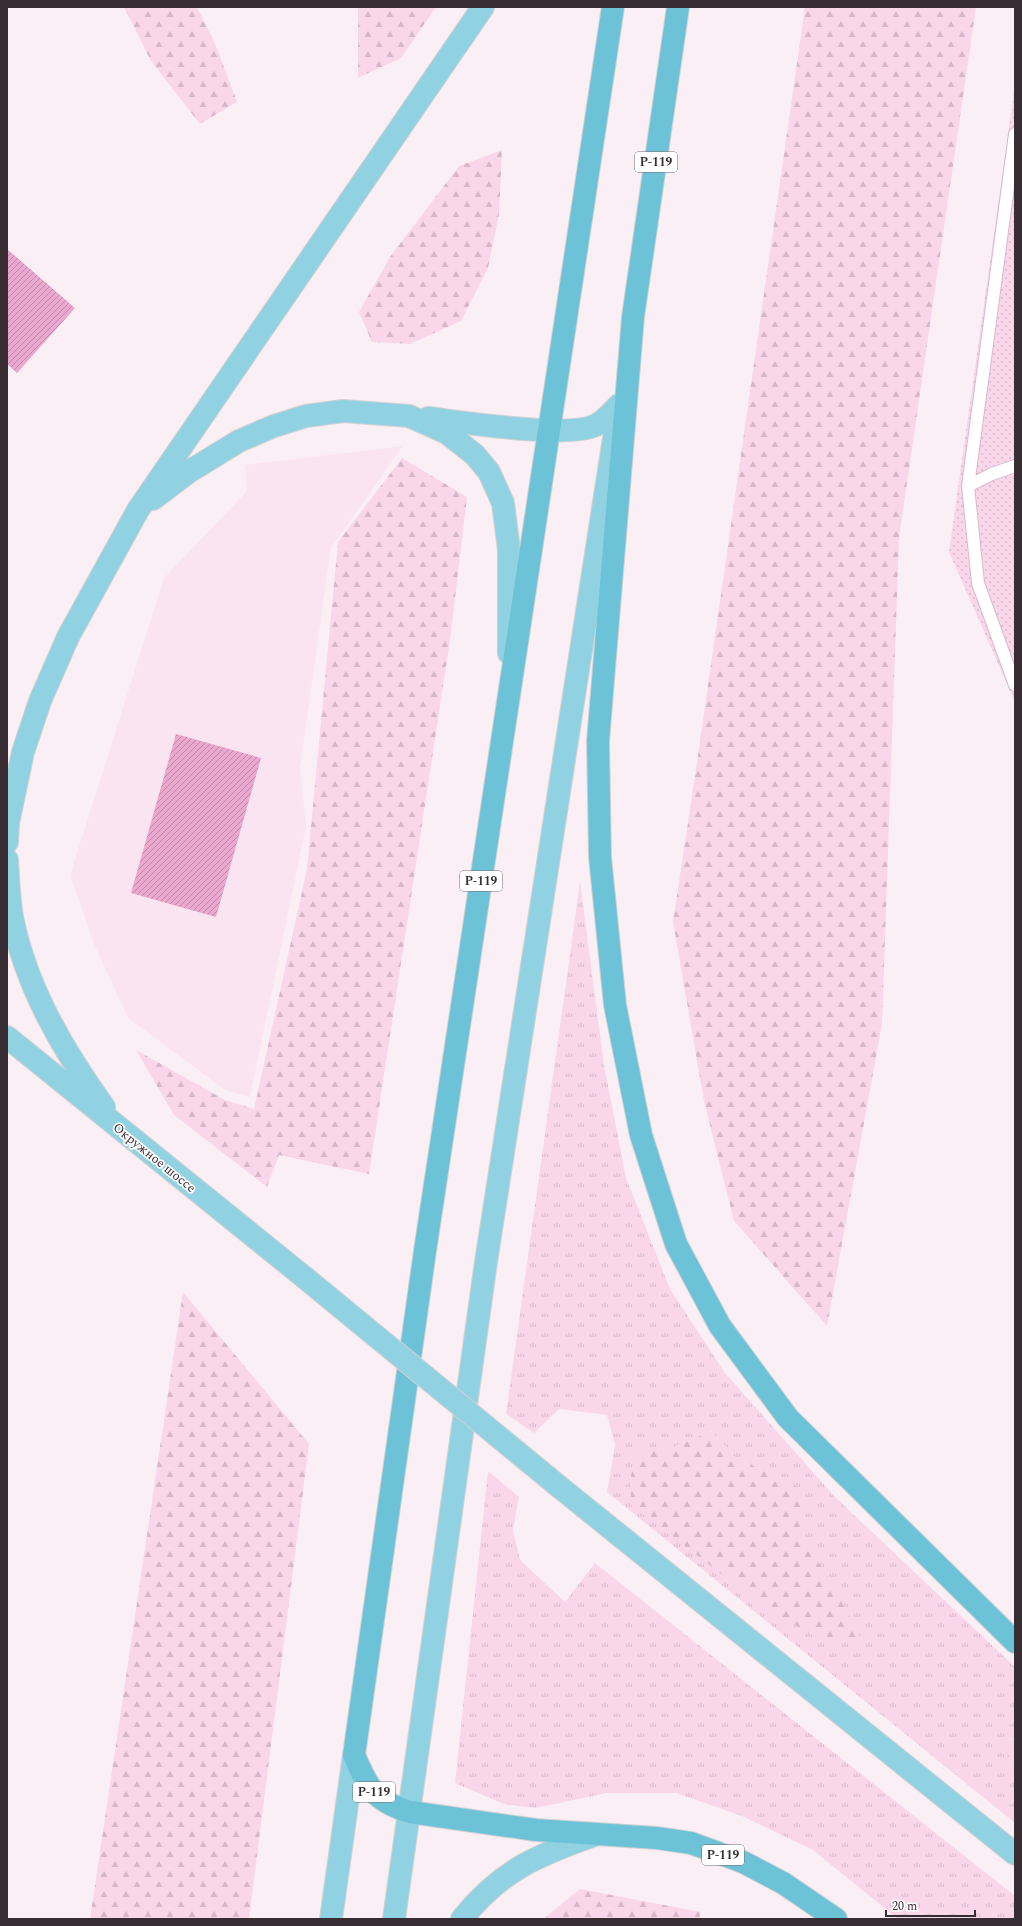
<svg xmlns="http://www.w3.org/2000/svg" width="1022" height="1926" font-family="Spectral,serif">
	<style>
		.built { fill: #fbe4f1 }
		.grass { fill: url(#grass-tufts); fill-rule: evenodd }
		.forest { fill: url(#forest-firs) }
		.park { fill: url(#park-dots) }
		.building { fill: url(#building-hatch) }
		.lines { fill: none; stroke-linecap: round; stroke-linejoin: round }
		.service-casing { stroke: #d8bacb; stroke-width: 14 }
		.primary-casing { stroke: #d3d1d2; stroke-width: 24 }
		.trunk-casing { stroke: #d3d1d2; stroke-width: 24 }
		.service { stroke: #fff; stroke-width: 12 }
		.primary { stroke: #91d2e2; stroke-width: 22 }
		.trunk { stroke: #6cc3d8; stroke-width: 22 }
		.primary-bridge-casing { stroke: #d3d1d2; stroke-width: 24; stroke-linecap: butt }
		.primary-bridge { stroke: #91d2e2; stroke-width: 22 }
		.labels { text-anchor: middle; stroke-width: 3.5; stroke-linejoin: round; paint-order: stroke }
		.shield { fill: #fff; stroke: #746c71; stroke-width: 1 }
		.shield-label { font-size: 12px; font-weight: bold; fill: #392d34 }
		.street-label { font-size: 13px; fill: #392d34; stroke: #fff }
	</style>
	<defs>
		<pattern id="grass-tufts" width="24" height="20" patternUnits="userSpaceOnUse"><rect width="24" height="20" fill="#fad6ea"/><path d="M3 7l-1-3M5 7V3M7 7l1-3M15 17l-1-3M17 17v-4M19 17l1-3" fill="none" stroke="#d7b8c9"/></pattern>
		<pattern id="forest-firs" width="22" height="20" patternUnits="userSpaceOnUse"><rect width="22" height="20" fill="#fad6ea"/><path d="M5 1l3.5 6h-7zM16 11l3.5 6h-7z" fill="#d7b8c9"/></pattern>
		<pattern id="park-dots" width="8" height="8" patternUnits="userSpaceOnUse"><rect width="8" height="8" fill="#fad6ea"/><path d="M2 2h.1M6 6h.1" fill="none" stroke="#d7b8c9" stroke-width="1.8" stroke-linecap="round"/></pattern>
		<pattern id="building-hatch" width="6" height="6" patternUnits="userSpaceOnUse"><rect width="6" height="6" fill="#eba8cf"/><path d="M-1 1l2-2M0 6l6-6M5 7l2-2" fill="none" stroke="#bf89a9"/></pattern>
	</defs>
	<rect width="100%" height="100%" fill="#fbeff6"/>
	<path class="built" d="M 403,446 L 331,548 L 300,768 L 306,827 L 250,1097 L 225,1090 L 128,1018 L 94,944 L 70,875 L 164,578 L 247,491 L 245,465 Z"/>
	<path class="grass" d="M 580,882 L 604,1065 L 626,1178 L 670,1289 L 725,1373 L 835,1497 L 1015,1667 L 1015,1740 L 1007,1738 L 1009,1766 L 1015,1770 L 1015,1823 L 607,1492 L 615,1445 L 607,1415 L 559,1409 L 534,1433 L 506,1414 ZM 711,1431 L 735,1457 L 798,1488 L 804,1541 L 837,1591 L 637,1453 L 674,1447 Z
		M 488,1471 L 519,1497 L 513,1530 L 520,1560 L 565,1602 L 595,1563 L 1015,1896 L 1015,1919 L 898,1919 L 813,1850 L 742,1816 L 676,1793 L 607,1793 L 535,1808 L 504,1804 L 455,1783 Z"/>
	<path class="forest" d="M 124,7 L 197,7 L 216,46 L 237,102 L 200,124 L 151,61 Z
		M 358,7 L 436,7 L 401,58 L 358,78 Z
		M 805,7 L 976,7 L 899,538 L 882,1024 L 827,1326 L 734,1221 L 704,1101 L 673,922 L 696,769 Z
		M 502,150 L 499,214 L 488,268 L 461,321 L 410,344 L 372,342 L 359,312 L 390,257 L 459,166 Z
		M 402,458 L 467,497 L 450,640 L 369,1174 L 279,1155 L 267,1187 L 174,1115 L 136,1050 L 225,1100 L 254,1109 L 307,869 L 338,542 Z
		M 183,1292 L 309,1444 L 249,1919 L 90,1919 Z
		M 711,1431 L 735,1457 L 799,1488 L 805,1541 L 837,1591 L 860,1637 L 827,1643 L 766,1608 L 631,1505 L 631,1476 L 637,1452 L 674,1447 Z
		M 1006,1738 L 1015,1740 L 1015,1770 L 1009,1766 Z
		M 580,1889 L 701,1912 L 699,1919 L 543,1919 Z"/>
	<path class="park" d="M 1015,85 L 1015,702 L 949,552 Z"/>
	<path class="building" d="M 7,249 L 75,308 L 17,373 L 7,364 Z
		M 176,734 L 261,758 L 216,917 L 131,893 Z"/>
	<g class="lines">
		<g class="service-casing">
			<path id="service" d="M 1015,466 L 992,474 L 968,486 L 978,583 L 1015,685
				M 968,486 L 1015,134"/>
		</g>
		<g class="primary-casing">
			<path id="primary" d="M 428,418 C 461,422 570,439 596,425 C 605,421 612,412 619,405
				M 153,499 L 190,471 L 239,441 L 274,426 L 306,416 L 343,411 L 409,416 L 447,433 L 475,455 L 489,472 L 503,503 L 509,550 L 509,653
				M 7,842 L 8,823 L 23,752 L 40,701 L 68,637 L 138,510 L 483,7
				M 7,860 C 8,879 9,898 12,917 C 26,987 63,1050 104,1107
				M 7,1037 L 304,1277
				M 562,1489 L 1015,1854
				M 331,1919 L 354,1755
				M 394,1919 L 486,1262 L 614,438
				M 462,1919 C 501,1870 538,1855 595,1835"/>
		</g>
		<g class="trunk-casing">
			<path id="trunk" d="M 613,7 L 425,1251 L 354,1755 C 368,1788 374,1801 410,1812 L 536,1830 L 657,1838 L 691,1843 L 743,1862 L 783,1883 L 836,1919
				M 678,7 L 633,317 L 598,741 L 600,857 L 615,1005 L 641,1135 L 676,1244 L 720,1326 L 788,1418 L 1015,1642"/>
		</g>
		<use href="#service" class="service"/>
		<use href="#primary" class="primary"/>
		<use href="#trunk" class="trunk"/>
		<g class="primary-bridge-casing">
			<path id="primary-bridge" d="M 304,1277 L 562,1489"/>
		</g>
		<use href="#primary-bridge" class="primary-bridge"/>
	</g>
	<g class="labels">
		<g class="shield">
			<rect x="635" y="152" width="42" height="20" rx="3"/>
			<rect x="460" y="871" width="42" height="20" rx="3"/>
			<rect x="353" y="1782" width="42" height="20" rx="3"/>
			<rect x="702" y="1845" width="42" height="20" rx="3"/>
		</g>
		<g class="shield-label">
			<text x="656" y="166">Р-119</text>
			<text x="481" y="885">Р-119</text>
			<text x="374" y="1796">Р-119</text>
			<text x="723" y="1859">Р-119</text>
		</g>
		<g class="street-label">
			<text transform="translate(155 1157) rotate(39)" y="5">Окружное шоссе</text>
		</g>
	</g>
	<rect width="1022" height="1926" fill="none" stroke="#392d34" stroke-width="16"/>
	<path d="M886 1910v6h89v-6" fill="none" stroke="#392d34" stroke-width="2"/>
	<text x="892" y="1910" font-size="12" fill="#392d34" stroke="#ffffff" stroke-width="3" paint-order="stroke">20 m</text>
</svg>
